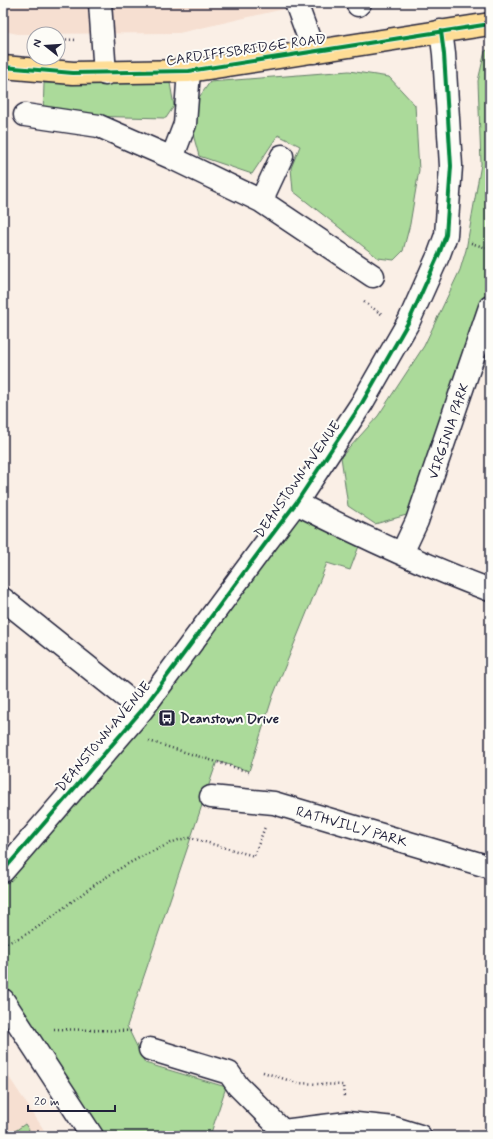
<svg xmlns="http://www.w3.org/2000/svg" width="493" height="1139" font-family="Mynerve,sans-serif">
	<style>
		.built { fill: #f6dfd1 }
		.green { fill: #abda9a; stroke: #667e6a }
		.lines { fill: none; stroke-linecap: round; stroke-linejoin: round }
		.minor-casing { stroke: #22223b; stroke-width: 25 }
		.major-casing { stroke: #22223b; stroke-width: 25 }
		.path { stroke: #22223b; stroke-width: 2.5; stroke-dasharray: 1 3; stroke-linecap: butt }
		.minor { stroke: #fdfcf7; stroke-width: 22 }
		.major { stroke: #fedd96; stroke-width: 22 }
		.cycleway-casing { stroke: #fdfcf7; stroke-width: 6 }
		.cycleway { stroke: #00873e; stroke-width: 4 }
		.labels { text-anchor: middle; stroke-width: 4; stroke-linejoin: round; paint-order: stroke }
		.street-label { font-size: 14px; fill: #22223b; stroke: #fdfcf7 }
		.poi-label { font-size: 14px; font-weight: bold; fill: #22223b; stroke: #fdfcf7; text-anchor: start }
	</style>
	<rect width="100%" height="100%" fill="#faefe6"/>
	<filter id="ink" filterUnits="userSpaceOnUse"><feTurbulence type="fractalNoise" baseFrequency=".025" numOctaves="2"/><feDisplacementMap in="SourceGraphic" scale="8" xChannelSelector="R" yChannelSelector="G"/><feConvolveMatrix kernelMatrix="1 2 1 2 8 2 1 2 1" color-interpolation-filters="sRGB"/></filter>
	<g filter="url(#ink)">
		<path class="built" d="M 3,3 L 310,3 L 179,33 L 18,34 L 3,31 Z
			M 3,1068 L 48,1136 L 3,1136 Z"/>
		<path class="green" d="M 490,49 L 490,285 L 417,512 L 375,524 L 348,506 L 341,457 L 378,416 L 424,346 L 460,270 L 466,250 L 481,164 L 478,81 L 485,51 Z
			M 349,71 L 389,77 L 415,105 L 419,170 L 410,224 L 403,251 L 394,260 L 378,258 L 293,191 L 291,168 L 300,146 L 278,135 L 252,174 L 199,156 L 191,127 L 195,103 L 210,82 Z
			M 44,83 L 170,83 L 174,106 L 166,118 L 43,115 Z
			M 296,505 L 362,538 L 350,570 L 327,563 L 273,696 L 249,771 L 217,761 L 127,1026 L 145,1063 L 226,1087 L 210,1136 L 93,1136 L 3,999 L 3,873 Z
			M 25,1124 L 33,1136 L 8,1136 Z"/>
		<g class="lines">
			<g class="minor-casing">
				<path id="minor" d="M 100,3 L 105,74
					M 296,3 L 314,52
					M 358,5 L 360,3
					M 25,115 L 99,126 L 172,158 L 261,201 L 373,276
					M 172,158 L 185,124 L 189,71
					M 261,201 L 282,156
					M 296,503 C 359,535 423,565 490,590
					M 402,553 L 417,521 L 490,307
					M 3,599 L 142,710
					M 211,797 L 274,803 L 490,867
					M 3,871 L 142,710 L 265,544 L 296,503 L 362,403 L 409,321 L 439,254 L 446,235 L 451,166 L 444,54 L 441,31
					M 3,1000 L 92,1136
					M 150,1049 L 229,1073 L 238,1086 L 283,1131 L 347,1123 L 394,1128 L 420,1136"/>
			</g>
			<g class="major-casing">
				<path id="major" d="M 3,67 L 73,73 L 189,71 L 490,24"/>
			</g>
			<path class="path" d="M 58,39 L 77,40
				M 471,243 L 490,249
				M 364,302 L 383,315
				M 149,741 L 249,772
				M 3,944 C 33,935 53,915 78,897 C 102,879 128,862 156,850 C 167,845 178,838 191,838 L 254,856 L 265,827
				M 54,1029 L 133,1031
				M 263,1072 L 297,1083 L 343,1085 L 344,1098"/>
			<use href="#minor" class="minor"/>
			<use href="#major" class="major"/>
			<g class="cycleway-casing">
				<path id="cycleway" d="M 3,67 L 73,73 L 189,71 L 490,24
					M 3,871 L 142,710 L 265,544 L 296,503 L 362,403 L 409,321 L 439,254 L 446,235 L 451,166 L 444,54 L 441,31"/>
			</g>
			<use href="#cycleway" class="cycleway"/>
		</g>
	</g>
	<defs>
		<g id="bus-square" transform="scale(0.9)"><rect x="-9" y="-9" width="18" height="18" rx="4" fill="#22223b" stroke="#fdfcf7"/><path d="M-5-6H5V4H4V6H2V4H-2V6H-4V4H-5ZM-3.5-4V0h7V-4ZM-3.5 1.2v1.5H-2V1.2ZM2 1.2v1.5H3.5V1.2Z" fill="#fff"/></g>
	</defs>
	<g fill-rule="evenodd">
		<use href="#bus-square" x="167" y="718"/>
	</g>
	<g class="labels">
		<g class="street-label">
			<text transform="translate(246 49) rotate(-8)" y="5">CARDIFFSBRIDGE ROAD</text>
			<text transform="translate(448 431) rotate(-71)" y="5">VIRGINIA PARK</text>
			<text transform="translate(297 479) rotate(-55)" y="5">DEANSTOWN AVENUE</text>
			<text transform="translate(103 736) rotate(-50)" y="5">DEANSTOWN AVENUE</text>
			<text transform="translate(352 826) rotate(16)" y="5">RATHVILLY PARK</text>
		</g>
		<g class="poi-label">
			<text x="180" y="723">Deanstown Drive</text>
		</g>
	</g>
	<rect width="493" height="1139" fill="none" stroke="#fdfcf7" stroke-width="16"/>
	<rect x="8" y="8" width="477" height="1123" fill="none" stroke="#22223b" stroke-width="1.5" filter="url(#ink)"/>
	<g transform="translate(46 46) rotate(287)"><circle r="19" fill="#fdfcf7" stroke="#a5a5ac"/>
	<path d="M0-3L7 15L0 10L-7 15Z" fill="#22223b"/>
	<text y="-6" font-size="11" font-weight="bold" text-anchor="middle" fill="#22223b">N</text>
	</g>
	<path d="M28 1105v6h87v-6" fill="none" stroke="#22223b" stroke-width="2"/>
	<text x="34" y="1105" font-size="12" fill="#22223b" stroke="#fdfcf7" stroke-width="3" paint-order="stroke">20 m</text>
</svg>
